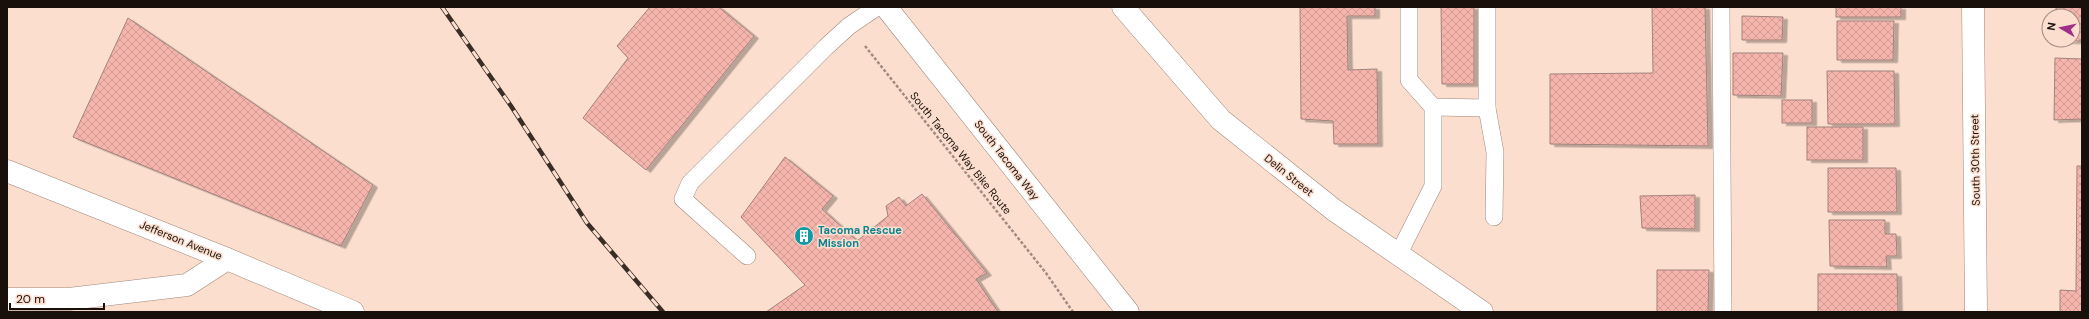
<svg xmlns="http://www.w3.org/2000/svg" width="2089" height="319" viewBox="0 0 2089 319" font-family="'DM Sans',sans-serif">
<defs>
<pattern id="building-cross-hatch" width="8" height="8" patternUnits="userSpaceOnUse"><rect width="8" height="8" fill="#f6b5ac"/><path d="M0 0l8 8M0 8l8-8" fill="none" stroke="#d29b93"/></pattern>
<filter id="shadow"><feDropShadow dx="4.5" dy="2.5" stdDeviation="0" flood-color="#0004"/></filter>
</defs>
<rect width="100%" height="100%" fill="#fbdece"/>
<g fill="url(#building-cross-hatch)" stroke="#a0827d" filter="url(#shadow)">
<path d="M 650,7 L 719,7 L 754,36 L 646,170 L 583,118 L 628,58 L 617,46 Z"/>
<path d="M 1300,7 L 1375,7 L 1375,16 L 1347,16 L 1348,70 L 1377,69 L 1378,144 L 1334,144 L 1333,121 L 1301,119 Z"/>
<path d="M 1441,7 L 1474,7 L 1474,84 L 1442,84 Z"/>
<path d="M 1652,7 L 1705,7 L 1708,146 L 1550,144 L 1550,74 L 1653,73 Z"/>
<rect x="1836" y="7" width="65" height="10"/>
<path d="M 2056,7 L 2082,7 L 2082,41 L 2055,41 L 2073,40 L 2073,16 L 2056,16 Z"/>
<path d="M 1742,16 L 1783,17 L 1782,40 L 1742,40 Z"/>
<path d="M 128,18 L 373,185 L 341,246 L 73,137 Z"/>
<path d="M 1837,21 L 1894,21 L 1893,60 L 1837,60 Z"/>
<path d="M 1733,53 L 1783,53 L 1781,96 L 1733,95 Z"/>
<path d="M 2055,58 L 2082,59 L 2082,119 L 2054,120 Z"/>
<path d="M 1827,71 L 1894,71 L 1895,124 L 1828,124 Z"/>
<rect x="1782" y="100" width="30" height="23"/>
<rect x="1807" y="127" width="56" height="33"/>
<path d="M 785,157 L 833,196 L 822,209 L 857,241 L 888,216 L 886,206 L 899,197 L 906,206 L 922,194 L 987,273 L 976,279 L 998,312 L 766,312 L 805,285 L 741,217 Z"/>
<path d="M 2077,166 L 2082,166 L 2082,312 L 2060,312 L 2060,290 L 2076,291 Z"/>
<path d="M 1828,168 L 1896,168 L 1897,212 L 1828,212 Z"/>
<path d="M 1695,195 L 1695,229 L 1642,228 L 1640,196 Z"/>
<path d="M 1829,220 L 1885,220 L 1885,234 L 1896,234 L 1897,256 L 1886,256 L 1887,267 L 1830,266 Z"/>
<path d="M 1657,270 L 1709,270 L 1708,312 L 1657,312 Z"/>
<path d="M 1818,274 L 1897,274 L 1898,312 L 1818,312 Z"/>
</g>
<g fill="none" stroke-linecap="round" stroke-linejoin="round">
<g stroke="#a18678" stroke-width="18">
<g id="lane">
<path d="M 1487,7 L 1487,108 L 1495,152 L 1494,217"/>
<path d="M 1721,7 L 1723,312"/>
<path d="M 1433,107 L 1487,108"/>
<path d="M 1398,255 L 1433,186 L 1433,107 L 1409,80 L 1409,7"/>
<path d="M 747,256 L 683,199 L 690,183 L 826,47 L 849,26 L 877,7"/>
</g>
</g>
<g stroke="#a18678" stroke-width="23">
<g id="street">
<path d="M 1973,7 L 1976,312"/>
<path d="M 7,299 L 69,299 L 187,285 L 227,259"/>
</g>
</g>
<g stroke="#a18678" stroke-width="23">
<g id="secondary">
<path d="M 886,7 L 1128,312"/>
<path d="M 1123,7 L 1221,120 L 1334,210 L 1482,312"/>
<path d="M 7,171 L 227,259 L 353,312"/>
</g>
</g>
<path stroke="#a18b80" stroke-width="2.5" stroke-dasharray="3 2" stroke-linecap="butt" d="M 865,46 L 1046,273 L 1073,312"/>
<use href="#lane" stroke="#fff" stroke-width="17"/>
<use href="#street" stroke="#fff" stroke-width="22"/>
<use href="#secondary" stroke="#fff" stroke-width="22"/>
<g stroke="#3a2d26" stroke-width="4.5">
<path id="rail" d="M 442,7 L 511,106 L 587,223 L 663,312"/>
</g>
<use href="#rail" stroke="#fbdece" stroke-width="3" stroke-dasharray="9" stroke-linecap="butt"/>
</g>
<defs>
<g id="building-disc" transform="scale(1)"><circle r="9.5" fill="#0f9aa8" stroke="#fbdece"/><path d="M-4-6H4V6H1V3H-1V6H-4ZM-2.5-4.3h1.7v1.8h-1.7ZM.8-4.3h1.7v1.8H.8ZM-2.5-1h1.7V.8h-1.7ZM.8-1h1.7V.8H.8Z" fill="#fff"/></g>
</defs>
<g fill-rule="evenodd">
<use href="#building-disc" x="804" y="236"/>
</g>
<g text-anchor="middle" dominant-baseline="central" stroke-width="3" stroke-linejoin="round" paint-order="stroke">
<g font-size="11" fill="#1a100b" stroke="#fbdece">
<text transform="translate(961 153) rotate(51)">South Tacoma Way Bike Route</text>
<text transform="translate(1007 160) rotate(52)">South Tacoma Way</text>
<text transform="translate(1975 160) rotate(-91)">South 30th Street</text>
<text transform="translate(1289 175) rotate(39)">Delin Street</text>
<text transform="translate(181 240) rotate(22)">Jefferson Avenue</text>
</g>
<g font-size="11" font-weight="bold" fill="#0d838f" stroke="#fbdece" text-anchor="start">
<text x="818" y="230">Tacoma Rescue<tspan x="818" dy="13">Mission</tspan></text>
</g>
</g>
<rect width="2089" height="319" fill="none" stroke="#1a100b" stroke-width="16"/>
<g transform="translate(2061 28) rotate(279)"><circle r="19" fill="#fbdece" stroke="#a18c80"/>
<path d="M0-3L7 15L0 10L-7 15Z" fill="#a02e8a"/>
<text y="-6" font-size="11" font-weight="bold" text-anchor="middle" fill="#1a100b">N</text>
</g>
<path d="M10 303v6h94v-6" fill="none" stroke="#1a100b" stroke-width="2"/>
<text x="16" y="303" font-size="12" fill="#1a100b" stroke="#fbdece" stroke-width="3" paint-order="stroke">20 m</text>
</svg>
